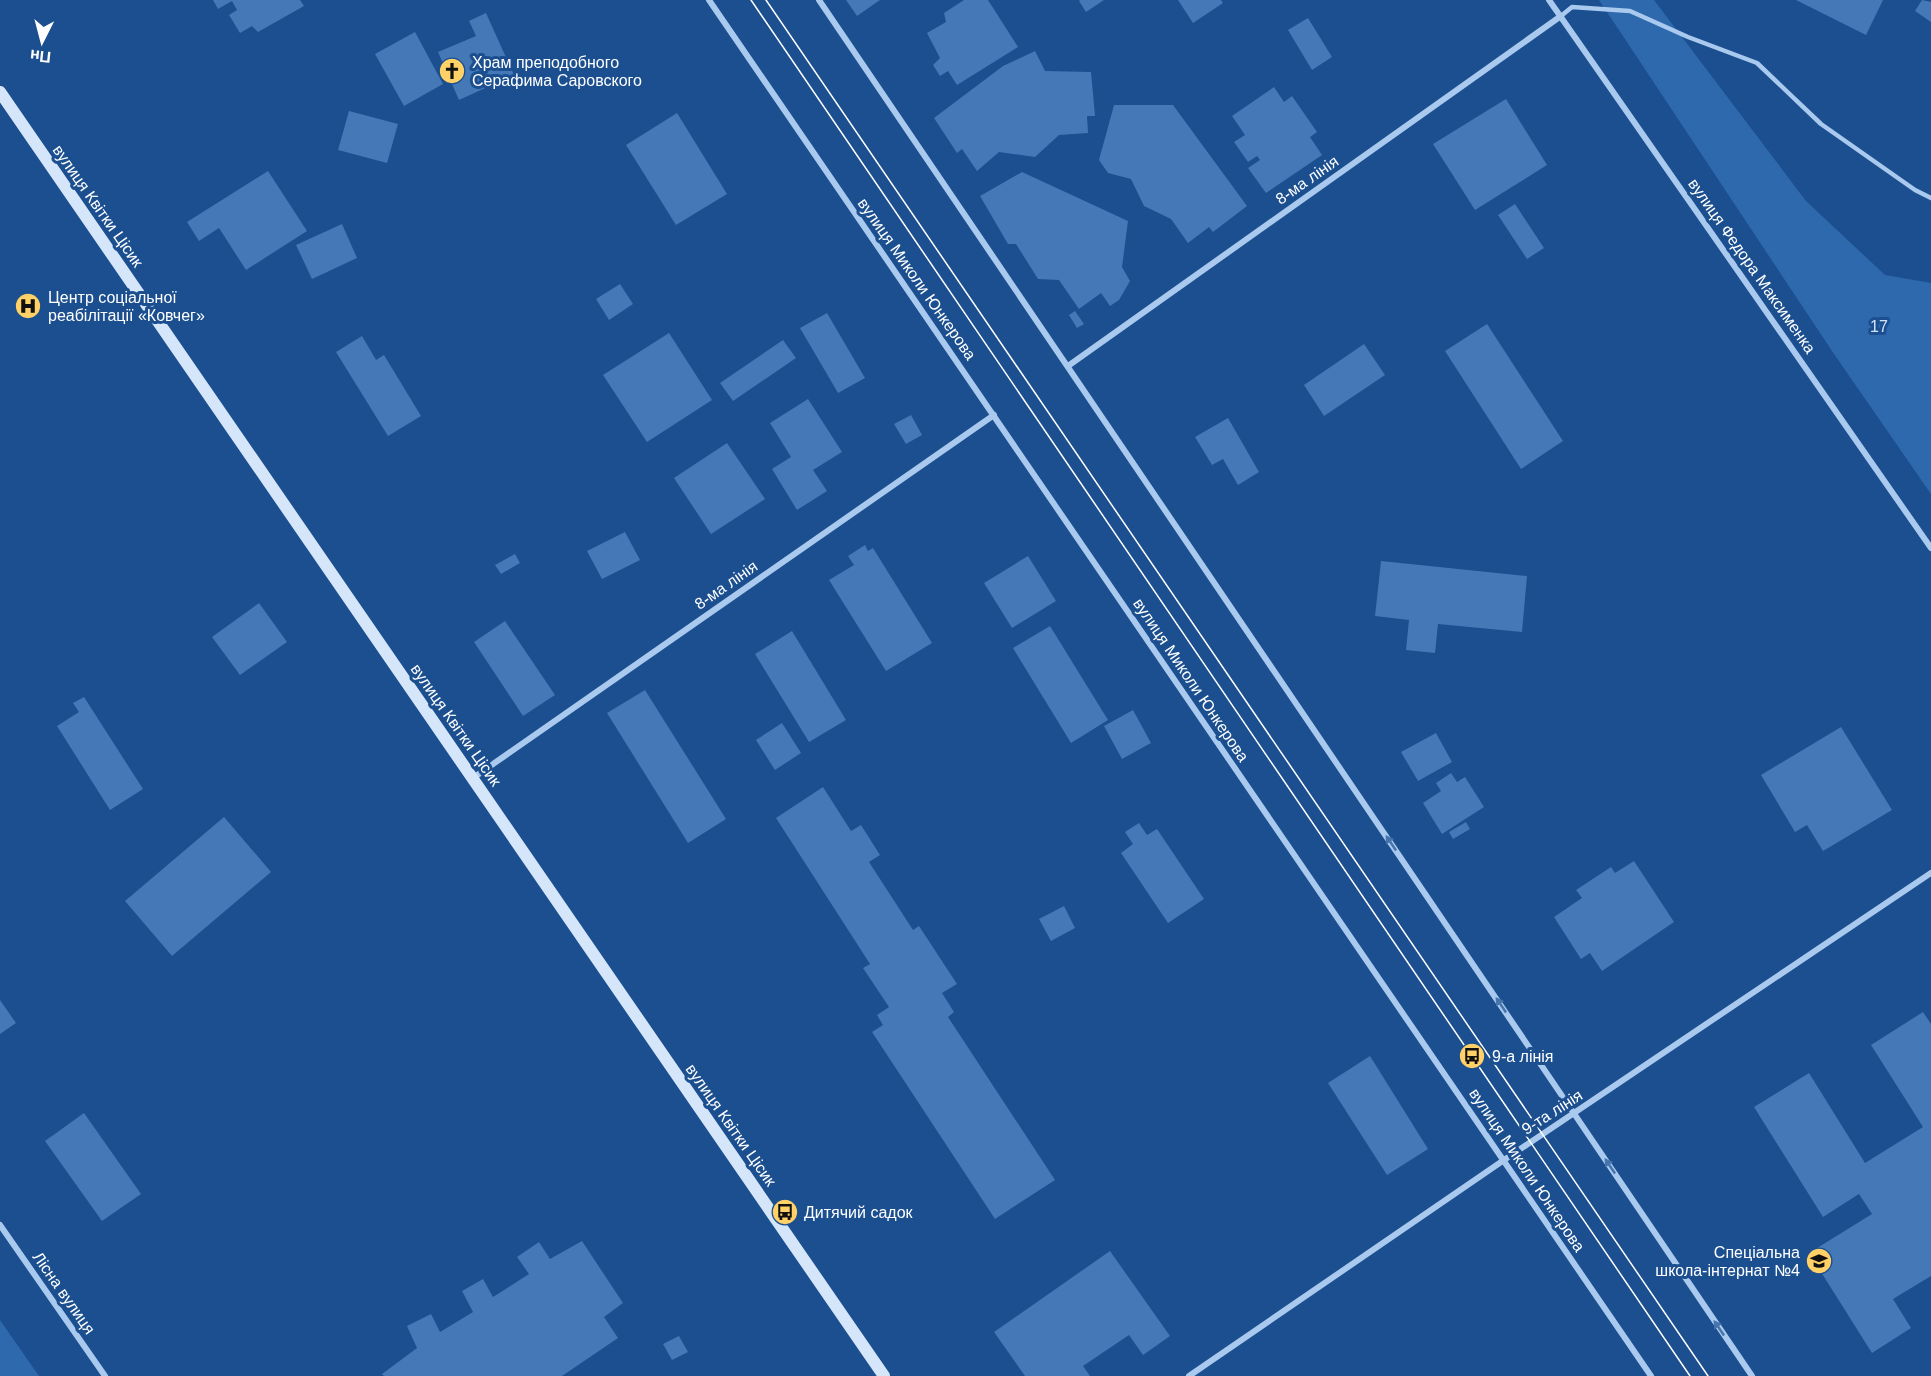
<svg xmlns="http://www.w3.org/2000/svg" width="1931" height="1376" viewBox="0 0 1931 1376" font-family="Arial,sans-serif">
<rect width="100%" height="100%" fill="#1b4f8f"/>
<g fill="#2e69ad">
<path d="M 1599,0 L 1654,0 L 1806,201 L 1885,275 L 1931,283 L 1931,494 L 1834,354 Z"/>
<path d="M 0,1320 L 39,1376 L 0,1376 Z"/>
</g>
<g fill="#4478b7">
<path d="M 213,0 L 300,0 L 304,6 L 258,32 L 252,26 L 240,33 L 229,15 L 237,10 L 232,1 L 218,9 Z"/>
<path d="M 846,0 L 880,0 L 857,16 Z"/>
<path d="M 964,0 L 988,0 L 1018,47 L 957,85 L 948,71 L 940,76 L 933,65 L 940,58 L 927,33 L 946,22 L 944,13 Z"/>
<path d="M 1080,0 L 1104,0 L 1086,12 L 1079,1 Z"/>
<path d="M 1178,0 L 1221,0 L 1223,3 L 1193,23 Z"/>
<path d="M 1796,0 L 1883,0 L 1866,35 Z"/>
<path d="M 1922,0 L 1931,2 L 1931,22 L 1915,11 Z"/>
<path d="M 486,13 L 514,75 L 459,100 L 438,52 L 476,36 L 469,21 Z"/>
<path d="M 1308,18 L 1332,57 L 1312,70 L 1288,30 Z"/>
<path d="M 415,32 L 443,84 L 404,106 L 375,54 Z"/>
<path d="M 1035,51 L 1045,71 L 1091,72 L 1095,116 L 1087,116 L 1088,133 L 1059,135 L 1035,157 L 999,152 L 977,171 L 962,149 L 957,153 L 934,118 L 1003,66 Z"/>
<path d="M 1274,87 L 1284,102 L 1292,96 L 1317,132 L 1310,137 L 1322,155 L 1266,193 L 1248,168 L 1260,160 L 1257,156 L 1248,162 L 1234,142 L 1245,135 L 1232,116 Z"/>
<path d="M 1506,99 L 1547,165 L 1475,210 L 1433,144 Z"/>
<path d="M 1114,105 L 1173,105 L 1247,206 L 1213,232 L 1209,227 L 1188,243 L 1171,219 L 1144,206 L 1131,179 L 1108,173 L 1099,160 Z"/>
<path d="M 349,111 L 398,124 L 387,163 L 338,150 Z"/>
<path d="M 677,113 L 727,194 L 676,225 L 626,145 Z"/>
<path d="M 268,171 L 307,231 L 246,270 L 219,228 L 199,241 L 187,222 Z"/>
<path d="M 1022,172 L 1128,221 L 1122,267 L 1130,281 L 1119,300 L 1110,306 L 1101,293 L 1079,309 L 1059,280 L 1038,279 L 1016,244 L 1008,244 L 980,196 Z"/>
<path d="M 1515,204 L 1544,248 L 1527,259 L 1498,215 Z"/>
<path d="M 342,224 L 357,258 L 312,279 L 296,245 Z"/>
<path d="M 620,284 L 633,304 L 609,320 L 596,299 Z"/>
<path d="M 1075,311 L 1084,324 L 1077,328 L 1069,315 Z"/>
<path d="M 827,313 L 865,378 L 838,393 L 800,328 Z"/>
<path d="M 1487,324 L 1563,441 L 1521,469 L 1445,351 Z"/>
<path d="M 669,333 L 712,400 L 647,442 L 603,375 Z"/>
<path d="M 362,336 L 376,360 L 384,355 L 421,416 L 388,436 L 336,352 Z"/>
<path d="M 783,340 L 796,358 L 733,401 L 720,383 Z"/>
<path d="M 1364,344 L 1385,375 L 1324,416 L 1304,385 Z"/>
<path d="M 808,399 L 842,452 L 813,470 L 827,491 L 797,510 L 772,469 L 791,457 L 770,423 Z"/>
<path d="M 911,415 L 922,435 L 906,444 L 894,424 Z"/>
<path d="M 1228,418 L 1259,472 L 1238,485 L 1223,459 L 1212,465 L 1195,437 Z"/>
<path d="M 727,443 L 765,499 L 711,534 L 674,478 Z"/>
<path d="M 625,532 L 640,560 L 602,579 L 587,551 Z"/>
<path d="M 865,545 L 868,551 L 873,548 L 932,643 L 886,671 L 829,580 L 854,565 L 848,556 Z"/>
<path d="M 515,554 L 520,563 L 501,574 L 495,565 Z"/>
<path d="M 1028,556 L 1056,601 L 1012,628 L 984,583 Z"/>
<path d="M 1381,561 L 1527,576 L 1522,632 L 1438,624 L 1435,653 L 1406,650 L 1409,620 L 1375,616 Z"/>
<path d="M 259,603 L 287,642 L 240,675 L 212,637 Z"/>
<path d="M 505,621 L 555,695 L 523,716 L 474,642 Z"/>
<path d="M 1050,626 L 1108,720 L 1071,743 L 1013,648 Z"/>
<path d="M 792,631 L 846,720 L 809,742 L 755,654 Z"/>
<path d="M 645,690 L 726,819 L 688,843 L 607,713 Z"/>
<path d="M 84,697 L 143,789 L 110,810 L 57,726 L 79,712 L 73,703 Z"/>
<path d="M 1133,710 L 1151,743 L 1122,759 L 1104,726 Z"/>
<path d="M 782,723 L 801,753 L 775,770 L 756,740 Z"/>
<path d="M 1841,727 L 1892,810 L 1823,851 L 1807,825 L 1795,832 L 1761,775 Z"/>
<path d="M 1436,733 L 1452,762 L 1418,781 L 1401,752 Z"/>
<path d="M 1451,773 L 1457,782 L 1465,777 L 1484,807 L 1442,834 L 1423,803 L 1441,791 L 1436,783 Z"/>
<path d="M 823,787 L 851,831 L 861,825 L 880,855 L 869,862 L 913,930 L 919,926 L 957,984 L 942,993 L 954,1012 L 948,1017 L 1055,1180 L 995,1219 L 872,1032 L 883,1025 L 877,1015 L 889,1007 L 863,968 L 870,964 L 776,818 Z"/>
<path d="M 224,817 L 271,872 L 172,956 L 125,901 Z"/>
<path d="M 1466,822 L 1470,829 L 1453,839 L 1449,832 Z"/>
<path d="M 1139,823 L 1147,835 L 1157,829 L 1204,899 L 1168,923 L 1121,853 L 1133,844 L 1125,832 Z"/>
<path d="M 1634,861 L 1674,922 L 1602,971 L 1590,953 L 1581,959 L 1554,917 L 1582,898 L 1576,890 L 1611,867 L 1615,873 Z"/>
<path d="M 1064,906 L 1075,928 L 1051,941 L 1039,919 Z"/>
<path d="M 0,1000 L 16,1023 L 0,1034 Z"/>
<path d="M 1923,1012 L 1931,1024 L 1931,1276 L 1893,1299 L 1911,1328 L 1872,1353 L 1809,1253 L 1872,1214 L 1859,1194 L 1823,1217 L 1754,1107 L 1809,1073 L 1865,1163 L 1923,1127 L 1871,1045 Z"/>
<path d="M 1370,1056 L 1428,1149 L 1387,1175 L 1328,1083 Z"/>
<path d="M 84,1113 L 141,1194 L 102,1221 L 45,1141 Z"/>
<path d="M 582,1241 L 623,1303 L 604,1317 L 618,1338 L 562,1376 L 384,1376 L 382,1374 L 417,1348 L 407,1326 L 431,1314 L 440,1332 L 473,1312 L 462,1291 L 483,1279 L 493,1297 L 529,1274 L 517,1257 L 539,1242 L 550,1259 Z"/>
<path d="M 1110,1251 L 1170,1336 L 1143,1355 L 1129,1335 L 1083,1366 L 1090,1376 L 1025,1376 L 994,1332 Z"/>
<path d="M 679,1336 L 688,1352 L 672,1360 L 663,1344 Z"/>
</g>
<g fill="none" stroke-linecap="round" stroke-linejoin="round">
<path stroke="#a9c9ee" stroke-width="4.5" d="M 1561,16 L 1572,7 L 1630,11 L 1688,37 L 1757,63 L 1821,124 L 1915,190 L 1931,198"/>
<g stroke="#a9c9ee" stroke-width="6">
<path d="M 709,0 L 1651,1376"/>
<path d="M 819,0 L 1752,1376"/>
<path d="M 1549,0 L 1931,548"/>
<path d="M 1068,366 L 1561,16"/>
<path d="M 473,778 L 994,415"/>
<path d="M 0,1225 L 105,1376"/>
<path d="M 1189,1376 L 1504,1160 L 1931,873"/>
</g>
<path stroke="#d6e6fa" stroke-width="12" d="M 0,92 L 884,1376"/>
<g stroke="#fff" stroke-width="1.5">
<path d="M 751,0 L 1690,1376"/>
<path d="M 766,0 L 1708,1376"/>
</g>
</g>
<defs><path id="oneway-solid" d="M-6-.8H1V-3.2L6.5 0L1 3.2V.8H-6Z" transform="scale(1.5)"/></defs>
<g fill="#4674ac">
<use href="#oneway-solid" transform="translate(1391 843) rotate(-124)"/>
<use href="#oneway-solid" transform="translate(1501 1005) rotate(-124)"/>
<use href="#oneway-solid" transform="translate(1610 1166) rotate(-124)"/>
<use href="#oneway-solid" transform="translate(1719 1328) rotate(-124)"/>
</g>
<defs>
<g id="church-disc" transform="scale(1.35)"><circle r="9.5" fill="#ffd166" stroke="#1b4f8f"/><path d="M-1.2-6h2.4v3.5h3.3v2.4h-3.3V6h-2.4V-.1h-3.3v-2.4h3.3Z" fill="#111"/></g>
<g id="hospital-disc" transform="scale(1.35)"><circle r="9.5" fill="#ffd166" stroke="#1b4f8f"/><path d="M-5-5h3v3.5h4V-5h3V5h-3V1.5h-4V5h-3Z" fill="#111"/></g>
<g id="bus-disc" transform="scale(1.35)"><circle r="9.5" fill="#ffd166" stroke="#1b4f8f"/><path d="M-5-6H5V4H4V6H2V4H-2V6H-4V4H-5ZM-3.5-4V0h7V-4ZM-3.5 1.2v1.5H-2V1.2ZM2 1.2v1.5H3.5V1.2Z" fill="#111"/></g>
<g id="school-disc" transform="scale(1.35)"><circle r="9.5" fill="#ffd166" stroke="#1b4f8f"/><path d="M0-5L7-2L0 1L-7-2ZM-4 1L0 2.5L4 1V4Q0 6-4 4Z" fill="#111"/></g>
</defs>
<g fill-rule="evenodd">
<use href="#church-disc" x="452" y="71"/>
<use href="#hospital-disc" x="28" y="306"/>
<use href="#bus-disc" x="1472" y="1056"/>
<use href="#bus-disc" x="785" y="1212"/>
<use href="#school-disc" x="1819" y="1261"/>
</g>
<g text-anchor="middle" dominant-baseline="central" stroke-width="6" stroke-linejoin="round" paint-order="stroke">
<g font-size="16" fill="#fff" stroke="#1b4f8f" text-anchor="start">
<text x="472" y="62">Храм преподобного<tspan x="472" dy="18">Серафима Саровского</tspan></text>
<text x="48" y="297">Центр соціальної<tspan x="48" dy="18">реабілітації «Ковчег»</tspan></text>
<text x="1492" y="1056">9-а лінія</text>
<text x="804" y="1212">Дитячий садок</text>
<text x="1800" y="1252" text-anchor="end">Спеціальна<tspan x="1800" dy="18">школа-інтернат №4</tspan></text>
</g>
<g font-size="16" fill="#fff" stroke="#1b4f8f">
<text transform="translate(1307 180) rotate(-35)">8-ма лінія</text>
<text transform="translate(98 206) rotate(55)">вулиця Квітки Цісик</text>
<text transform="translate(1752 266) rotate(55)">вулиця Федора Максименка</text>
<text transform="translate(917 279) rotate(55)">вулиця Миколи Юнкерова</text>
<text transform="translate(726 585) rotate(-35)">8-ма лінія</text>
<text transform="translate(1191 680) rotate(56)">вулиця Миколи Юнкерова</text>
<text transform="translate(456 725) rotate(55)">вулиця Квітки Цісик</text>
<text transform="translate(1552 1112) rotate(-33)">9-та лінія</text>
<text transform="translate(731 1125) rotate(55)">вулиця Квітки Цісик</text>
<text transform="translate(1527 1170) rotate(56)">вулиця Миколи Юнкерова</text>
<text transform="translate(64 1293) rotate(55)">Лісна вулиця</text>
</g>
<g font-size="16" fill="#cfe3fa" stroke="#1b4f8f">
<text x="1879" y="326">17</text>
</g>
</g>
<g transform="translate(42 42) rotate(186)" stroke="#1b4f8f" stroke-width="4.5" paint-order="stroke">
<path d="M0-4.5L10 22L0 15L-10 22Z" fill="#ffffff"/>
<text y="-9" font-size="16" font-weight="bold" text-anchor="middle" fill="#ffffff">Пн</text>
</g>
</svg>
